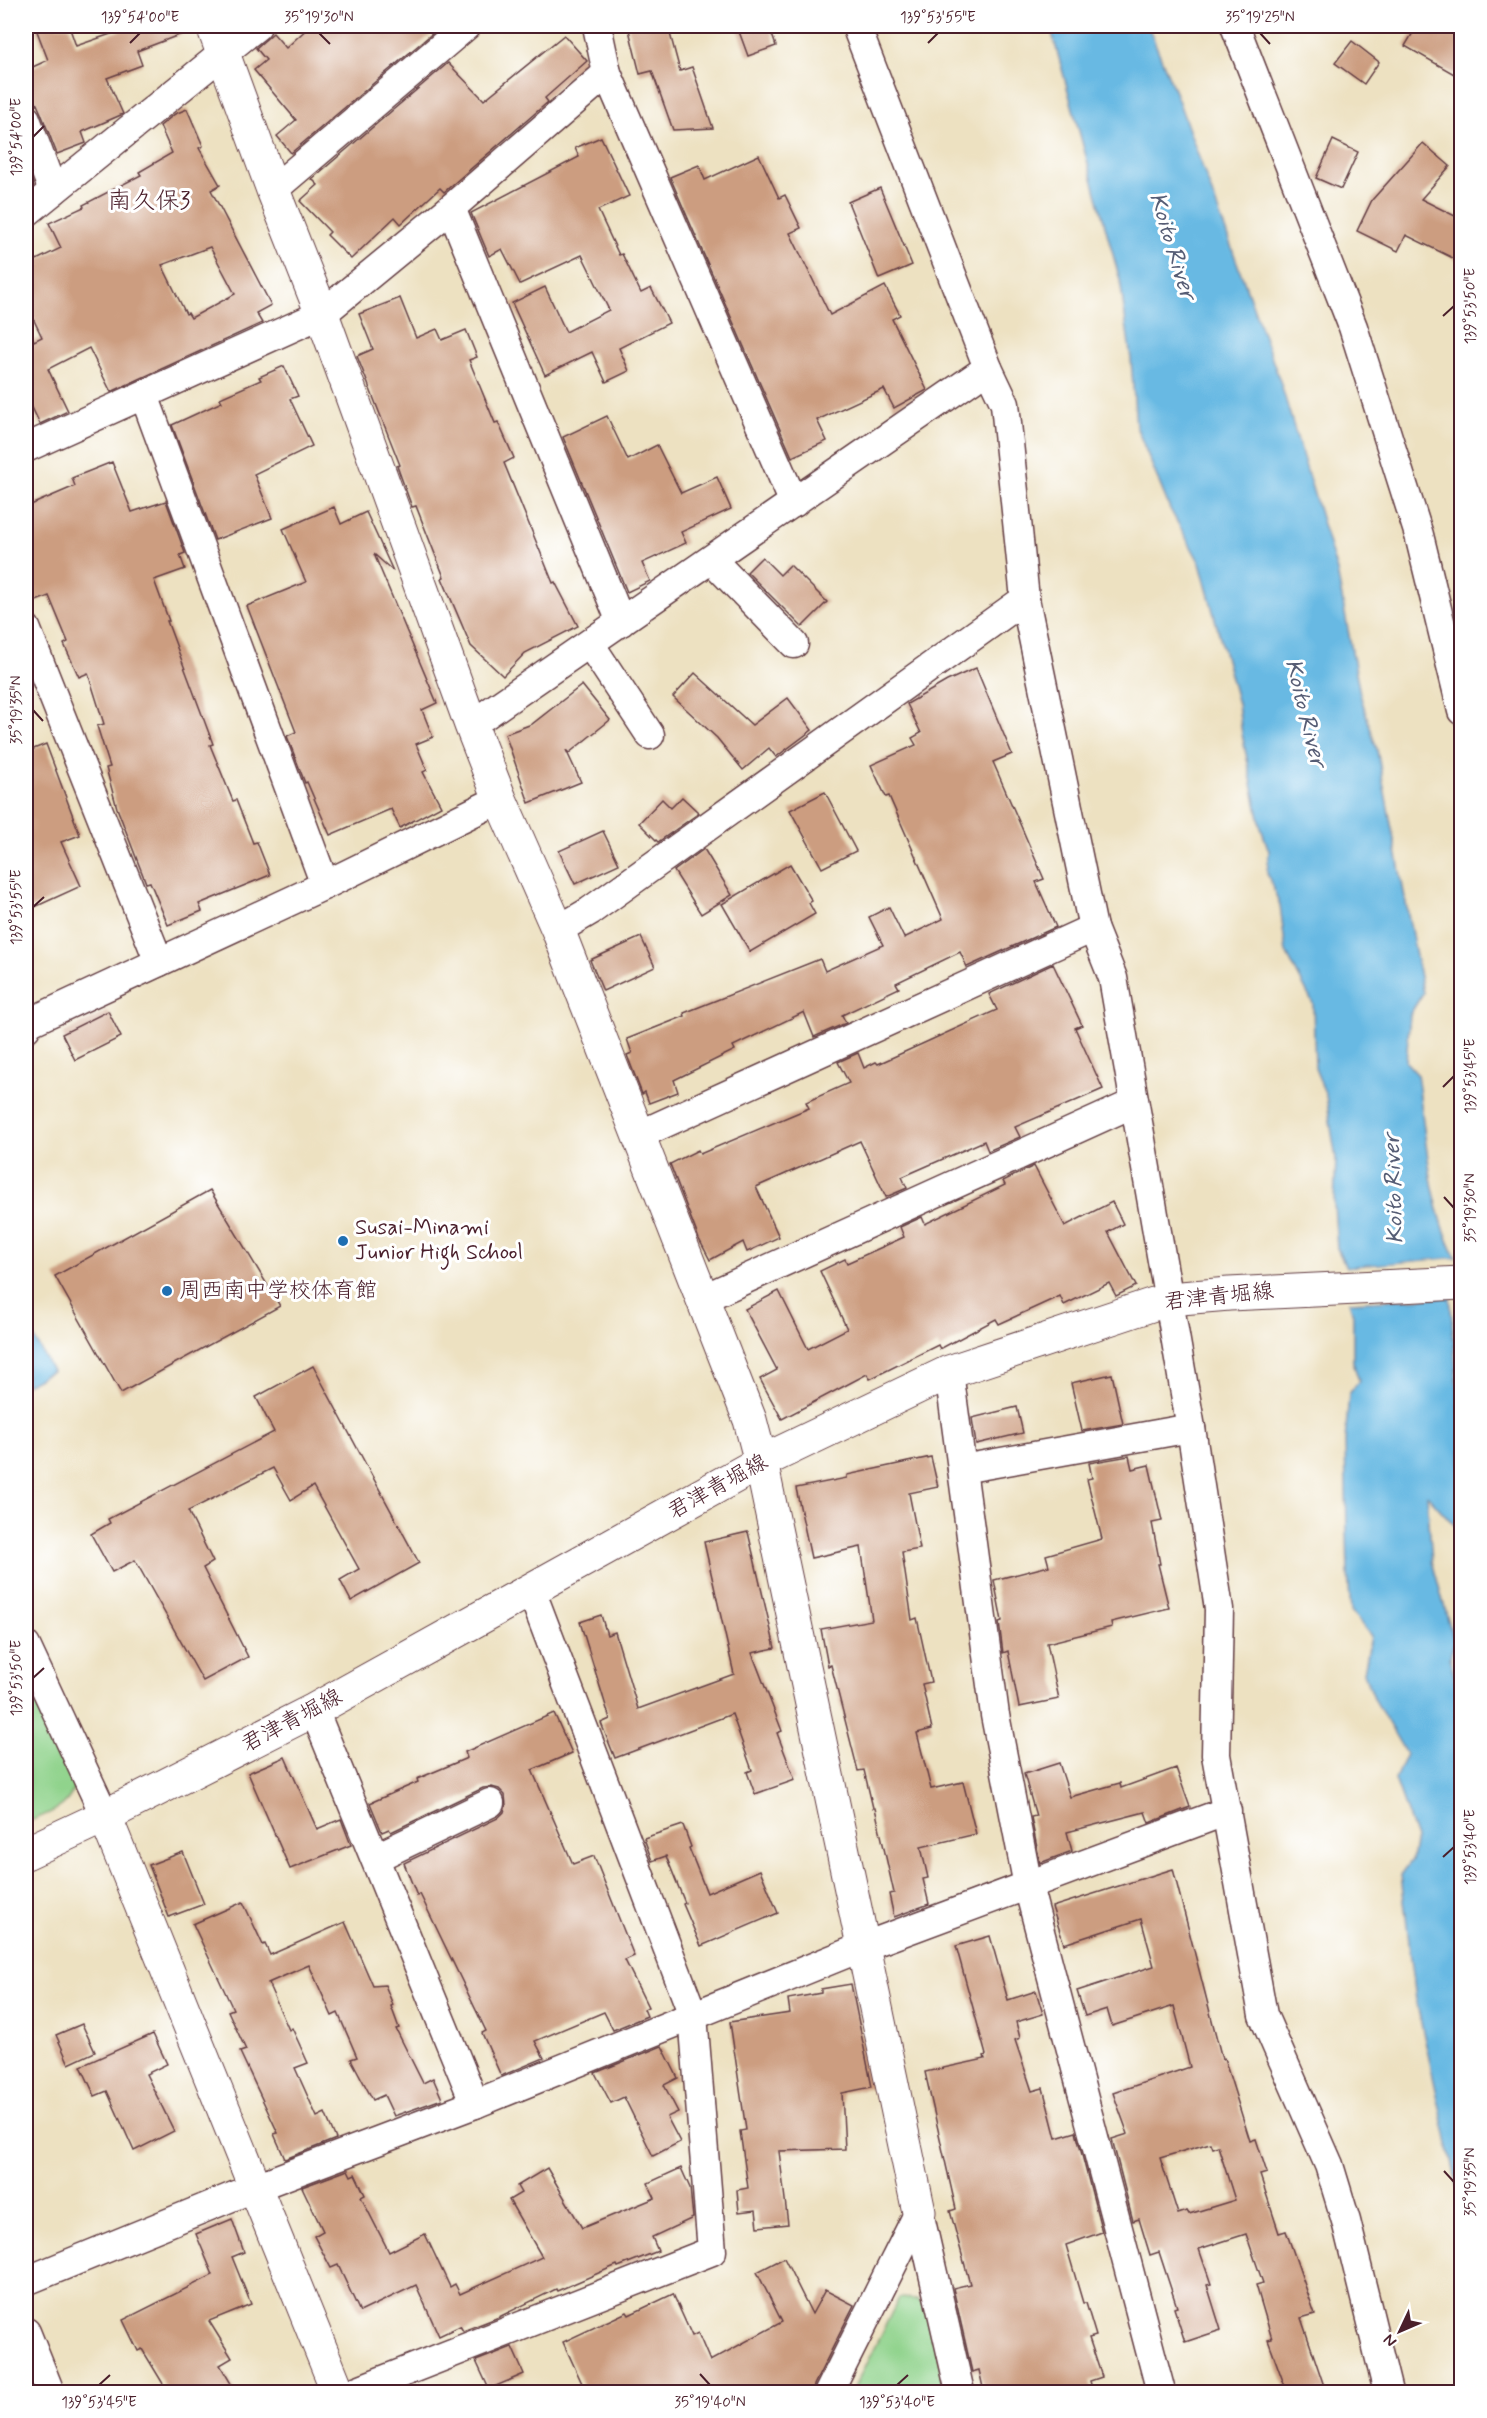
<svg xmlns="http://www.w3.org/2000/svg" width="1487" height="2418" viewBox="0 0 1487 2418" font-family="Mynerve,'Klee One',sans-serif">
<rect width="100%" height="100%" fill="#fff"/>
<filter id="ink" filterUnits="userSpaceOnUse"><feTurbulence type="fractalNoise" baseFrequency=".0167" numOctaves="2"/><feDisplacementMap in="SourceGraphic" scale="12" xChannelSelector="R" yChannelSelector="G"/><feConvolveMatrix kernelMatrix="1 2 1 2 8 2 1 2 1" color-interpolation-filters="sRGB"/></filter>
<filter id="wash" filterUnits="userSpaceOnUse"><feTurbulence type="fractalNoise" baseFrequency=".008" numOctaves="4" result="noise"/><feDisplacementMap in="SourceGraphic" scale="24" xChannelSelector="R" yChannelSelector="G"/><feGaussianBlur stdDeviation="1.35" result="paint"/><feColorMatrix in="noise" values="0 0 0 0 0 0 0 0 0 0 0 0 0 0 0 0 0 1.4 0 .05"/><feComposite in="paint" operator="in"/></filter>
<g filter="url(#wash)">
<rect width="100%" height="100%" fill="#ede1c1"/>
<g fill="#90d38c" stroke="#6d795c" stroke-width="1.5">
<path d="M 26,1664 L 76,1782 C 68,1811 51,1811 26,1823 Z"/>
<path d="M 899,2298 L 916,2299 L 928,2306 L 947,2392 L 852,2392 Z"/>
</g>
<g fill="#68b9e3" stroke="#596c87" stroke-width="1.5">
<path d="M 1052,26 L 1148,26 L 1177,97 L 1280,381 L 1337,571 L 1360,694 L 1377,750 L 1423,993 L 1410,1014 L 1406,1062 L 1417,1074 C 1426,1135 1428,1202 1456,1258 L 1346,1267 L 1337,1248 L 1334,1204 L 1336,1159 L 1326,1096 L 1315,1068 L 1313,1004 L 1286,952 L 1280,905 L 1267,873 L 1269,851 L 1261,828 L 1242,734 L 1238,704 L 1200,563 L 1170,509 L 1136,426 L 1131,359 L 1120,280 L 1051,29 Z"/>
<path d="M 1450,1297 L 1461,1431 L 1461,1538 L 1458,1529 L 1427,1495 L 1432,1561 L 1454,1642 L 1450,1657 L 1461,1708 L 1461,2202 L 1416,2000 L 1401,1875 L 1412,1860 L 1416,1838 L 1395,1779 L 1406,1754 L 1375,1700 L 1364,1673 L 1371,1636 L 1351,1611 L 1348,1574 L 1345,1441 L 1349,1394 L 1359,1381 L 1353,1362 L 1353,1315 L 1349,1302 Z"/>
<path d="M 26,1323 L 52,1371 L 26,1385 Z"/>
</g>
<path fill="#ede1c1" d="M 1456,1258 L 1459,1258 L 1457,1261 L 1346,1270 L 1343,1268 Z"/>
<g id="blocks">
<g fill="#cc9d80" fill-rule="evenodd">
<path d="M 35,26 L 69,26 L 76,46 L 134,26 L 195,26 L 195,29 L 137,51 L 142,65 L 107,78 L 123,114 L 82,132 L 86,143 L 57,154 L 41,113 L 26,80 L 26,70 L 48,60 Z"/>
<path d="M 310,26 L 441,26 L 291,153 L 277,136 L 296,120 L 254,70 L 266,60 L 256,48 L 273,33 L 286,48 Z"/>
<path d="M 628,26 L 668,26 L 680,71 L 692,67 L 713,128 L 673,130 L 652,71 L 640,74 Z"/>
<path d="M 737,26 L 769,26 L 776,46 L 748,56 Z"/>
<path d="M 1417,26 L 1450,26 L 1461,32 L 1461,78 L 1405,46 Z"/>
<path d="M 564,35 L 587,61 L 545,98 L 548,102 L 444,192 L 440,188 L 401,224 L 395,217 L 351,259 L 327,235 L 330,232 L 300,201 L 318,185 L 312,179 L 448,63 L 484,100 Z"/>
<path d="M 1352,41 L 1379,62 L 1364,84 L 1335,63 Z"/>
<path d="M 187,109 L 203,146 L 199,148 L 220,185 L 211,190 L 271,305 L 256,313 L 262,323 L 111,392 L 89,348 L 48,369 L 68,411 L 40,424 L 26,395 L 26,324 L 34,341 L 42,337 L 26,304 L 26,265 L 61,248 L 49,223 L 84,207 L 83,205 L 141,175 L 139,172 L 172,153 L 160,126 L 175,114 ZM 210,247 L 235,294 L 191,318 L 188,313 L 186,314 L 162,265 Z"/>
<path d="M 601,137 L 629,196 L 598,210 L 619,255 L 622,254 L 641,293 L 651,288 L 669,323 L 619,348 L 629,371 L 606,382 L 592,352 L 545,375 L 512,303 L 545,287 L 566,332 L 609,310 L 582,255 L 520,284 L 502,249 L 489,256 L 471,213 L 579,157 L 575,148 Z"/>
<path d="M 1333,140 L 1358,152 L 1341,189 L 1316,178 Z"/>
<path d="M 1423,143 L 1450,166 L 1421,199 L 1461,219 L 1461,262 L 1406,235 L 1398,251 L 1357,231 L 1372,200 Z"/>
<path d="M 759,155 L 779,198 L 785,195 L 801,228 L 790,233 L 830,315 L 885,286 L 900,315 L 892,319 L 927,390 L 894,408 L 884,389 L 817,420 L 827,441 L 792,457 L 670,177 L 699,165 L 705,180 Z"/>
<path d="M 880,188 L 912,265 L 879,279 L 848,202 Z"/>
<path d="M 400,298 L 416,338 L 437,329 L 442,340 L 466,330 L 477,357 L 469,360 L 495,423 L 498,422 L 514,458 L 504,463 L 553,583 L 555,582 L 578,626 L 525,653 L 503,676 L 471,646 L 442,578 L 444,577 L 416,506 L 412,507 L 397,466 L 400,465 L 357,356 L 373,349 L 359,314 Z"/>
<path d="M 284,366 L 298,396 L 290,399 L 312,446 L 254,474 L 272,518 L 215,540 L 172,425 L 222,402 L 220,398 L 261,380 L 259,377 Z"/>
<path d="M 607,416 L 628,460 L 657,445 L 681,493 L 717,477 L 731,509 L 681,532 L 686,543 L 642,563 L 650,581 L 627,592 L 563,437 Z"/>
<path d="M 112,462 L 132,512 L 166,501 L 185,553 L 180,555 L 185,569 L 154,580 L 169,621 L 167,621 L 213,744 L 210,745 L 233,801 L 236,800 L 253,843 L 257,842 L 270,875 L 199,904 L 202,911 L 168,925 L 150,882 L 146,883 L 117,808 L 106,768 L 110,767 L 97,726 L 104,724 L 88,673 L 79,677 L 64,644 L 68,642 L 49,596 L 26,605 L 26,507 L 75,486 L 72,478 Z"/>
<path d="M 334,507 L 341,524 L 366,512 L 393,571 L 374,554 L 437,703 L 422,710 L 433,737 L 416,744 L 427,770 L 423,772 L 441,806 L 400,828 L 391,809 L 330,835 L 307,782 L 305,783 L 287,736 L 296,732 L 247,606 L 306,582 L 283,529 Z"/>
<path d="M 762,557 L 780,575 L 790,565 L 827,602 L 802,627 L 747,572 Z"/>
<path d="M 976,668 L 1012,754 L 993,762 L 1044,879 L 1036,882 L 1056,927 L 967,967 L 960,952 L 896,983 L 899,988 L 842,1015 L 846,1023 L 814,1037 L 804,1012 L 733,1046 L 735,1050 L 674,1080 L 678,1092 L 649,1103 L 645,1092 L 642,1094 L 627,1055 L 632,1053 L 627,1039 L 685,1016 L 684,1013 L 820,959 L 825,971 L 883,945 L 869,917 L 889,907 L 904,938 L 943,919 L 889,796 L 886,797 L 871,765 L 916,745 L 912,738 L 921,733 L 907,704 L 947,681 Z"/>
<path d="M 695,673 L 752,725 L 788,698 L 812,730 L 776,757 L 769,748 L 743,770 L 717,738 L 673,697 Z"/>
<path d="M 582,685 L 610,720 L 569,753 L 566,750 L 581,782 L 529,803 L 505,734 L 532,724 Z"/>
<path d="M 46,744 L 80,835 L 61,842 L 81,886 L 26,911 L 26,752 Z"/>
<path d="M 825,792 L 856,851 L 822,868 L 790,810 Z"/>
<path d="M 682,797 L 699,813 L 658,842 L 639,823 L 662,799 L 671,808 Z"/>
<path d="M 603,831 L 619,864 L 575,884 L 559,851 Z"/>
<path d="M 704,849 L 732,895 L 701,914 L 674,871 Z"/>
<path d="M 790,864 L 812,901 L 809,903 L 815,914 L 750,952 L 722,904 Z"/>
<path d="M 641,937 L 655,967 L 603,991 L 590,960 Z"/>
<path d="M 1053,964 L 1082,1025 L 1075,1028 L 1103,1089 L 1015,1127 L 1020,1137 L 988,1151 L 984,1141 L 902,1177 L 907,1188 L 886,1197 L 860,1141 L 756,1187 L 779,1237 L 747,1252 L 743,1242 L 710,1260 L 699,1239 L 670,1164 L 698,1150 L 700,1154 L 809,1108 L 806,1102 L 849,1083 L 838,1062 L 858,1053 L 864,1068 L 876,1062 L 878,1064 L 997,1010 L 989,994 Z"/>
<path d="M 108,1011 L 121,1037 L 75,1060 L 62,1034 Z"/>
<path d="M 1034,1166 L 1065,1226 L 1112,1202 L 1123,1224 L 1108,1232 L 1136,1286 L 1116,1296 L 1109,1283 L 1064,1305 L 1060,1296 L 999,1324 L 996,1319 L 940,1349 L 938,1345 L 870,1379 L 867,1374 L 782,1419 L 760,1379 L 777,1370 L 745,1309 L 779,1291 L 808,1349 L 847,1329 L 820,1271 L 845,1259 L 847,1263 L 904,1237 L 900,1227 L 922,1217 L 925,1224 L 1005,1185 L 1003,1181 Z"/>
<path d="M 210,1190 L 280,1306 L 121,1393 L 55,1276 Z"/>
<path d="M 313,1366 L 419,1563 L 351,1601 L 340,1580 L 359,1569 L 313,1486 L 291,1500 L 273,1468 L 188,1511 L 213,1562 L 203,1568 L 248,1657 L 203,1681 L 135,1560 L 112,1572 L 91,1534 L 110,1523 L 108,1519 L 274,1432 L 256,1397 Z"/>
<path d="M 1112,1374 L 1123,1424 L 1082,1431 L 1071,1383 Z"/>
<path d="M 1017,1407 L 1023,1433 L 976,1444 L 972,1418 Z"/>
<path d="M 1129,1456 L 1132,1469 L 1149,1465 L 1162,1521 L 1152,1523 L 1160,1564 L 1158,1564 L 1169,1608 L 1111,1622 L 1112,1627 L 1047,1643 L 1059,1699 L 1019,1707 L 1008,1651 L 1003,1653 L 999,1622 L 1002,1621 L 994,1580 L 1049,1566 L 1046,1555 L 1102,1539 L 1087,1479 L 1092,1478 L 1089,1463 Z"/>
<path d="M 931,1457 L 938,1487 L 909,1493 L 920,1549 L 902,1552 L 912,1620 L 917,1618 L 931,1682 L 922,1684 L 932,1729 L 917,1733 L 931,1789 L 963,1782 L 976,1834 L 921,1847 L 928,1878 L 923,1879 L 929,1904 L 894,1917 L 889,1894 L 894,1893 L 875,1808 L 873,1808 L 864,1770 L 858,1771 L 831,1665 L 828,1666 L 821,1629 L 872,1620 L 861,1547 L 811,1558 L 796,1488 L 847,1478 L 847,1475 Z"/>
<path d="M 748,1532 L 775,1648 L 752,1653 L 782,1731 L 777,1733 L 795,1780 L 755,1794 L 747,1772 L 752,1770 L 732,1714 L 615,1758 L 601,1723 L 610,1719 L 580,1622 L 601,1615 L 607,1635 L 615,1632 L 638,1709 L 734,1674 L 704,1542 Z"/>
<path d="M 554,1713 L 572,1753 L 532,1770 L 573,1864 L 594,1856 L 634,1956 L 625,1960 L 648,2007 L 644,2009 L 647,2016 L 613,2030 L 604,2012 L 535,2041 L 544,2058 L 501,2076 L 482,2033 L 486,2031 L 420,1894 L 417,1896 L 404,1863 L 498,1818 L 504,1812 L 506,1805 L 505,1795 L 499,1789 L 492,1787 L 483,1788 L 391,1832 L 389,1829 L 382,1832 L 370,1803 L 418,1782 L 417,1779 L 467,1758 L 465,1752 Z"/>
<path d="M 285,1757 L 317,1829 L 341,1819 L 351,1845 L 290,1869 L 248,1773 Z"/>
<path d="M 1059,1763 L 1070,1797 L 1120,1783 L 1121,1788 L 1176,1768 L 1190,1807 L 1149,1823 L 1145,1812 L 1067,1832 L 1072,1851 L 1040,1863 L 1031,1817 L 1036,1816 L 1024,1774 Z"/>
<path d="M 683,1825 L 691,1847 L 689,1848 L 707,1893 L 760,1870 L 778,1913 L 701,1946 L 683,1904 L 685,1903 L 666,1856 L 652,1861 L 644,1838 Z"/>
<path d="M 183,1852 L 204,1904 L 169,1917 L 149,1865 Z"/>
<path d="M 1173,1869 L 1222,2059 L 1224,2058 L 1250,2141 L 1256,2139 L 1267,2173 L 1260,2175 L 1279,2233 L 1286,2231 L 1315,2314 L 1301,2318 L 1326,2392 L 1287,2392 L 1268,2340 L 1272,2339 L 1256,2285 L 1263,2283 L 1246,2234 L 1199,2249 L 1211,2284 L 1207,2285 L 1221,2330 L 1185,2342 L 1174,2308 L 1177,2307 L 1159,2252 L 1150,2255 L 1139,2219 L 1133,2221 L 1112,2139 L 1128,2134 L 1113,2093 L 1190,2067 L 1174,2006 L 1112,2026 L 1107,2009 L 1085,2016 L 1077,1991 L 1154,1966 L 1141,1919 L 1064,1944 L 1052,1907 ZM 1210,2143 L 1212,2148 L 1218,2146 L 1235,2200 L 1189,2214 L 1187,2211 L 1178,2214 L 1160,2158 Z"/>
<path d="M 243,1902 L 263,1945 L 265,1944 L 270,1955 L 345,1922 L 373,1986 L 385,1985 L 393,2005 L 391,2006 L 399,2028 L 396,2029 L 423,2083 L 433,2078 L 442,2099 L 394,2116 L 384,2095 L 373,2100 L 351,2059 L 357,2057 L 338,2013 L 332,2016 L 309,1965 L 268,1983 L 289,2030 L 292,2028 L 308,2063 L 295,2068 L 317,2117 L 325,2113 L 336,2139 L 285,2159 L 274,2134 L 278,2133 L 240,2052 L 246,2050 L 228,2011 L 233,2009 L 193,1924 Z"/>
<path d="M 990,1936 L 1008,2000 L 1036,1991 L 1043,2014 L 1016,2022 L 1020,2038 L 1015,2040 L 1032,2091 L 1043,2088 L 1056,2138 L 1076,2132 L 1102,2232 L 1066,2245 L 1083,2303 L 1086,2303 L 1096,2336 L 1089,2338 L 1102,2377 L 1090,2381 L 1093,2392 L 984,2392 L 979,2370 L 972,2372 L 953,2288 L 970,2284 L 950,2211 L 956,2209 L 925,2072 L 985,2059 L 984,2056 L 986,2055 L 956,1946 Z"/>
<path d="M 851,1984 L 872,2087 L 842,2093 L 845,2149 L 779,2151 L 788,2224 L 758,2227 L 756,2210 L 739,2212 L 737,2190 L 748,2188 L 740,2131 L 746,2130 L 730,2022 L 790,2013 L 788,1999 L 821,1993 L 821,1989 Z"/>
<path d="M 82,2024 L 95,2052 L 69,2064 L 56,2035 Z"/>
<path d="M 153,2034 L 167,2064 L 146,2074 L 174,2131 L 134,2151 L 107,2091 L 95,2096 L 81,2066 Z"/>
<path d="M 662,2046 L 678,2078 L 664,2085 L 678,2112 L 667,2117 L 680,2142 L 653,2156 L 624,2097 L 611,2103 L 595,2073 Z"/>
<path d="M 547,2168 L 582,2228 L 655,2198 L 648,2183 L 681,2168 L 690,2188 L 693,2218 L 652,2237 L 658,2251 L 618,2267 L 617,2265 L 557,2291 L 556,2289 L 499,2317 L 463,2331 L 460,2326 L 439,2336 L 416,2285 L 360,2312 L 338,2265 L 331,2268 L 314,2236 L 323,2231 L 302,2187 L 348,2170 L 351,2176 L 355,2174 L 365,2195 L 361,2197 L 389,2252 L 425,2234 L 450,2287 L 455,2284 L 460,2294 L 542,2257 L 509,2200 L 521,2193 L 517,2186 Z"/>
<path d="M 232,2219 L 244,2252 L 232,2257 L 251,2304 L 209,2321 L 232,2358 L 220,2365 L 236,2392 L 168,2392 L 142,2349 L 138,2351 L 123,2320 L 213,2275 L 196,2234 Z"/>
<path d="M 784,2258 L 812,2314 L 825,2290 L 854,2305 L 814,2385 L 813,2392 L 586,2392 L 563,2342 L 627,2312 L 629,2315 L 673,2294 L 692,2336 L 698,2333 L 710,2361 L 782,2322 L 757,2272 Z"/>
<path d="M 512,2347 L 524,2374 L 489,2389 L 476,2361 Z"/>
</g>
</g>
</g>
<g filter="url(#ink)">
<use href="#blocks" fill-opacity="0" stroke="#623c42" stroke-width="1.5"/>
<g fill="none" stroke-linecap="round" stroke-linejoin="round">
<g stroke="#623c42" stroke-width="31">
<g id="street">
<path d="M 597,26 L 607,73 L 794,503"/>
<path d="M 856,26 L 988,368 L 1005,404 L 1025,599 L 1093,928 L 1113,978 L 1191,1428 L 1219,1609 L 1216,1755 L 1263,2015 L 1329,2165 L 1346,2221 L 1388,2392"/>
<path d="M 1235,26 L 1353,327 L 1419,535 L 1462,711"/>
<path d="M 26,119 L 53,191"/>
<path d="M 273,190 L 466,26"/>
<path d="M 451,208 L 621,622"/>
<path d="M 26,213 L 257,26"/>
<path d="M 144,395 L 325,885"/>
<path d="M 26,448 L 322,314 L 451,208 L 607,73"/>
<path d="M 712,560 L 794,644"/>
<path d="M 26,628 L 159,962"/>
<path d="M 590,644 L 650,735"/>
<path d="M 471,725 L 988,368"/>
<path d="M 558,930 L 590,911 L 1025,599"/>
<path d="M 26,1028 L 28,1023 L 325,885 L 500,799"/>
<path d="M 639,1135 L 1093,928"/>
<path d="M 702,1299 L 1134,1103"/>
<path d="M 949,1372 L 995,1715 L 1028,1886 L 1161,2392"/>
<path d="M 962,1469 L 1191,1428"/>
<path d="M 26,1646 L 105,1816"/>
<path d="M 314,1710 L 475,2104"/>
<path d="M 375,1858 L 490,1803"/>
<path d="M 919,2212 L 960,2392"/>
<path d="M 26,2281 L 256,2187 L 475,2104 L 865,1946 L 1227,1811"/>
<path d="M 26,2332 L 50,2392"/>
<path d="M 353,2392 L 712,2251 L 693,2015 L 531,1590"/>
<path d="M 829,2392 L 919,2212"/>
</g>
</g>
<g stroke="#623c42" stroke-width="35">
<g id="secondary">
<path d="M 213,26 L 273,190 L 322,314 L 471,725 L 500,799 L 558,930 L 750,1420 L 761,1462 L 919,2212"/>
<path d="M 105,1816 L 338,2392"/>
<path d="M 26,1853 L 105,1816 L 314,1710 L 761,1462 L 949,1372 L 1169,1299 L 1229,1294 L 1462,1283"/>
</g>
</g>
<use href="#street" stroke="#fff" stroke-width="28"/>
<use href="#secondary" stroke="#fff" stroke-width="33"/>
</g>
</g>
<path fill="none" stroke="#4a1f2b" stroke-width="2" d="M 319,33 L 330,44M 1260,33 L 1270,44M 130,43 L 140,33M 928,43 L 938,33M 33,137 L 44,126M 1443,316 L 1454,306M 33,710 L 43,721M 33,907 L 44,897M 1443,1087 L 1454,1076M 1444,1197 L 1454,1208M 33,1678 L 44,1668M 1443,1857 L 1454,1847M 1444,2171 L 1454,2182M 700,2374 L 710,2385M 99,2385 L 110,2375M 897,2385 L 908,2375"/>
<g fill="#1f6fb2" stroke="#fff" stroke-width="2">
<circle cx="343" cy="1241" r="6"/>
<circle cx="167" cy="1291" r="6"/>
</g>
<g text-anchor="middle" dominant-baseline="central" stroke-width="6" stroke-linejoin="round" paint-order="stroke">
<g font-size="22" fill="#4a1f2b" stroke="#fff" text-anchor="start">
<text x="355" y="1228">Susai-Minami<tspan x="355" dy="25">Junior High School</tspan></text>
<text x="179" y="1291">周西南中学校体育館</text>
</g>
<g font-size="22" fill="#4a1f2b" stroke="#fff">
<text transform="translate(1219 1297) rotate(-6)">君津青堀線</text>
<text transform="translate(718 1487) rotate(-29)">君津青堀線</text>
<text transform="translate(292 1721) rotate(-28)">君津青堀線</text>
</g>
<g font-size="24" fill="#4a1f2b" stroke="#fff">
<text x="149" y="201">南久保3</text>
</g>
<g font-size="24" font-style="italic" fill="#565d75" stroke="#fff">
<text transform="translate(1172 246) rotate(73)">Koito River</text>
<text transform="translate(1305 713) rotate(76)">Koito River</text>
<text transform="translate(1394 1189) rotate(-92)">Koito River</text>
</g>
</g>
<rect width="1487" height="2418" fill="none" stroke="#fff" stroke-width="66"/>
<g transform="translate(1400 2331) rotate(226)" stroke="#ffffff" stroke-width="4.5" paint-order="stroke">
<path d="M0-4.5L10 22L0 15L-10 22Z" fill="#4a1f2b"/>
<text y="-9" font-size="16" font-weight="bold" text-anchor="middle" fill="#4a1f2b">N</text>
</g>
<rect x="33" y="33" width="1421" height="2352" fill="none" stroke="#4a1f2b" stroke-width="2"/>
<g font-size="15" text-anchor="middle" fill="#4a1f2b">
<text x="140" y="22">139°54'00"E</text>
<text x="319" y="22">35°19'30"N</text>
<text x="938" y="22">139°53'55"E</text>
<text x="1260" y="22">35°19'25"N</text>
<text transform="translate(16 137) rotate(-90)" y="5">139°54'00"E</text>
<text transform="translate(1470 306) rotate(-90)" y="5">139°53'50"E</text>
<text transform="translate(16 710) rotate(-90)" y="5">35°19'35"N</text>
<text transform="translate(16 907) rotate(-90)" y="5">139°53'55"E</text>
<text transform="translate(1470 1076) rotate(-90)" y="5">139°53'45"E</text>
<text transform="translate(1470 1208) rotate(-90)" y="5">35°19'30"N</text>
<text transform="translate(16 1678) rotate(-90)" y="5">139°53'50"E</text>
<text transform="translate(1470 1847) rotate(-90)" y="5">139°53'40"E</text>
<text transform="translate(1470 2182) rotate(-90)" y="5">35°19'35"N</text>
<text x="99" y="2407">139°53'45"E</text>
<text x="710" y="2407">35°19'40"N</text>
<text x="897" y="2407">139°53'40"E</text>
</g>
</svg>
